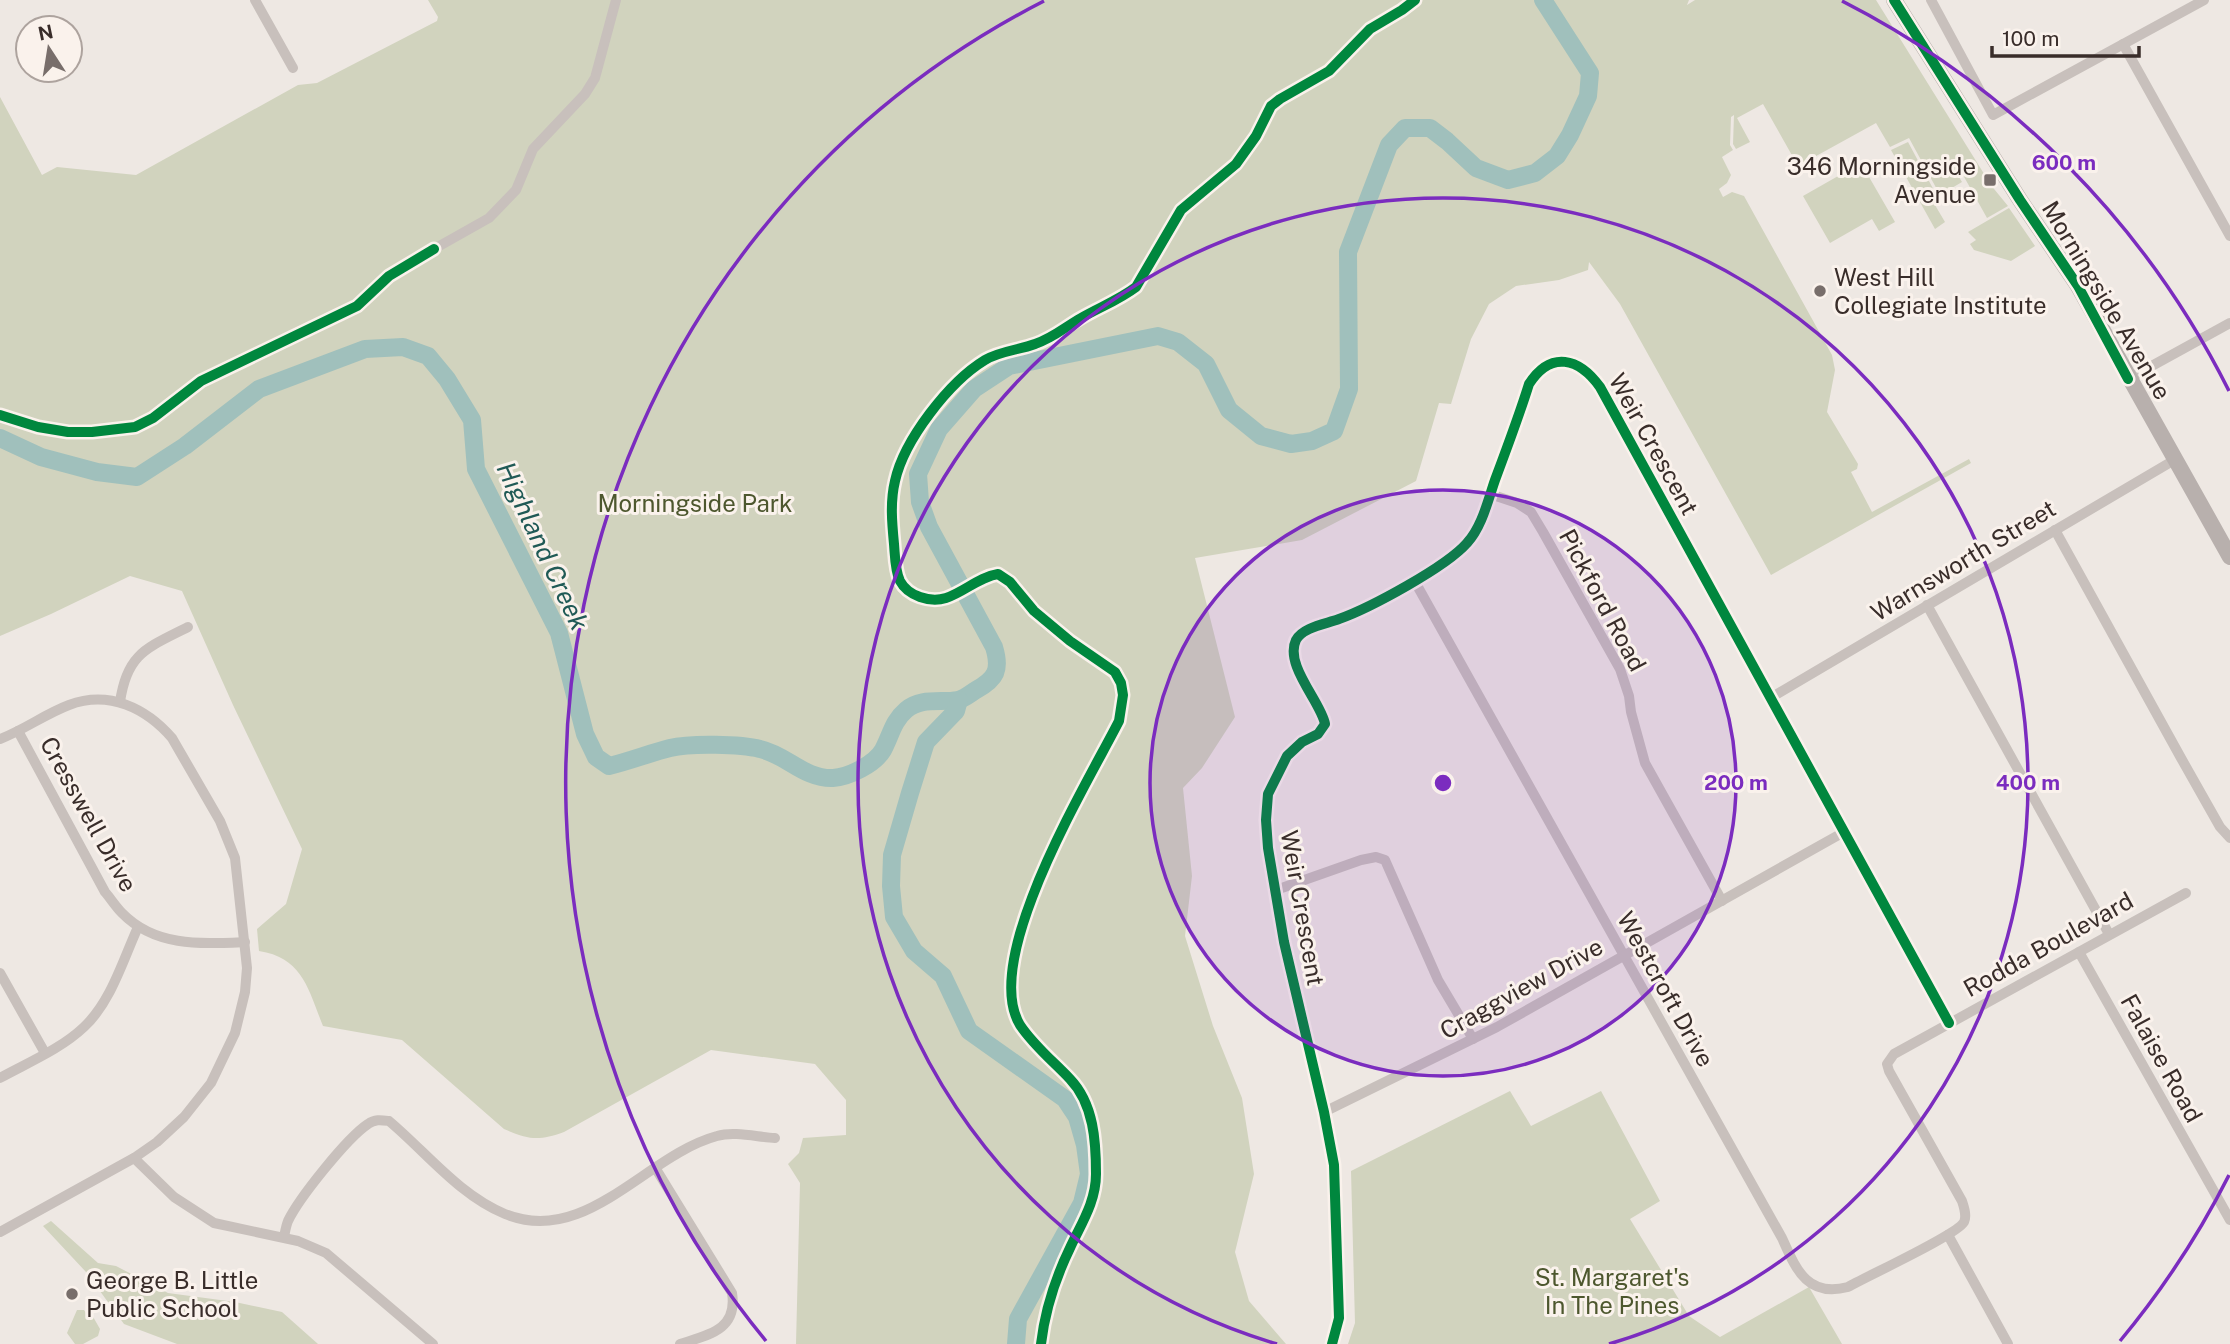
<svg xmlns="http://www.w3.org/2000/svg" width="2230" height="1344" viewBox="0 0 2230 1344" font-family="'Public Sans',sans-serif">
<rect width="100%" height="100%" fill="#eee8e3"/>
<g fill="#d1d3be">
<path d="M 428,0 L 1689,0 L 1687,5 L 1695,0 L 1876,0 L 1986,177 L 1984,179 L 1987,185 L 1990,184 L 2008,206 L 1987,218 L 1963,175 L 1959,177 L 1962,182 L 1940,195 L 1909,138 L 1890,147 L 1876,123 L 1798,166 L 1763,104 L 1737,118 L 1750,142 L 1736,149 L 1733,144 L 1734,115 L 1731,117 L 1730,145 L 1733,150 L 1722,157 L 1731,175 L 1727,183 L 1719,189 L 1723,197 L 1732,192 L 1744,196 L 1832,355 L 1835,370 L 1827,412 L 1858,464 L 1857,469 L 1851,472 L 1872,512 L 1969,459 L 1971,463 L 1771,575 L 1620,304 L 1589,262 L 1588,270 L 1559,280 L 1516,286 L 1489,304 L 1471,339 L 1451,404 L 1439,403 L 1416,481 L 1302,540 L 1195,558 L 1235,717 L 1202,768 L 1183,788 L 1192,876 L 1185,936 L 1213,1026 L 1242,1098 L 1254,1174 L 1235,1252 L 1249,1301 L 1286,1344 L 796,1344 L 800,1183 L 788,1164 L 799,1153 L 803,1138 L 846,1135 L 846,1100 L 815,1064 L 711,1050 L 564,1132 C 539,1141 529,1140 504,1129 L 402,1040 L 323,1026 C 308,989 303,958 259,951 L 257,929 L 286,904 L 302,849 L 233,705 L 182,591 L 130,576 L 51,614 L 0,636 L 0,97 L 42,175 L 57,167 L 136,175 L 298,85 L 317,83 L 437,21 L 438,17 Z"/>
<path d="M 1908,142 L 1937,196 L 1932,200 L 1945,222 L 1935,229 L 1891,150 Z"/>
<path d="M 1861,163 L 1895,222 L 1879,231 L 1872,219 L 1830,243 L 1803,196 Z"/>
<path d="M 2009,208 L 2035,246 L 2011,261 L 1974,250 L 1970,244 L 1976,240 L 1968,232 Z"/>
<path d="M 1510,1091 L 1531,1126 L 1601,1091 L 1660,1201 L 1630,1219 L 1689,1316 L 1720,1337 L 1809,1287 L 1842,1344 L 1348,1344 L 1355,1323 L 1351,1171 Z"/>
<path d="M 51,1221 L 98,1263 L 116,1266 L 168,1293 L 235,1302 L 282,1312 L 318,1344 L 177,1344 L 124,1324 L 86,1272 L 43,1226 Z"/>
<path d="M 77,1310 L 84,1310 L 88,1316 L 92,1315 L 100,1329 L 98,1336 L 83,1344 L 75,1344 L 67,1333 Z"/>
</g>
<g fill="none" stroke-linecap="round" stroke-linejoin="round">
<g stroke="#a0c0bc" stroke-width="18">
<path d="M 0,438 L 41,457 L 97,472 L 137,477 L 185,446 L 259,389 L 365,349 L 403,347 L 428,356 L 447,379 L 472,420 L 476,469 L 559,633 L 585,734 L 596,757 L 609,766 C 630,761 650,753 670,748 C 690,743 741,744 760,749 C 787,755 804,779 833,778 C 849,777 875,764 883,750 C 891,735 893,721 906,710 C 921,697 941,703 958,700 C 964,699 971,693 976,690 C 996,679 1001,670 994,647 L 929,527 L 920,502 L 918,474 L 939,429 L 974,389 L 1009,366 L 1158,336 L 1178,342 L 1206,364 L 1229,410 L 1261,436 L 1291,444 L 1312,441 L 1334,431 L 1349,389 L 1348,252 L 1389,145 L 1405,128 L 1430,128 L 1447,141 L 1476,168 L 1508,180 L 1535,173 L 1557,156 L 1570,135 L 1588,96 L 1590,73 L 1543,0"/>
<path d="M 959,700 L 956,711 L 926,742 L 910,793 L 892,855 L 891,886 L 894,917 L 914,951 L 943,976 L 969,1031 L 1065,1099 L 1077,1117 L 1085,1145 L 1089,1174 L 1082,1203 L 1018,1319 L 1016,1344"/>
</g>
<g stroke="#c8c0bc" stroke-width="10">
<path d="M 255,0 L 293,68"/>
<path d="M 1931,0 L 1993,115 L 2204,0"/>
<path d="M 2123,44 L 2230,236"/>
<path d="M 434,249 L 489,218 L 516,190 L 533,149 L 585,94 L 595,78 L 616,0"/>
<path d="M 2128,379 L 2230,323"/>
<path d="M 1490,494 L 1517,503 L 1531,512 L 1543,532 L 1620,669 L 1629,696 L 1631,712 L 1645,763 L 1722,901"/>
<path d="M 2055,530 L 2181,758 L 2220,827 L 2230,838"/>
<path d="M 1414,580 L 1782,1238 C 1796,1269 1807,1298 1848,1287 C 1867,1276 1957,1235 1964,1222 C 1967,1216 1964,1207 1962,1201 L 1889,1071 L 1887,1064 L 1894,1054 L 2186,893"/>
<path d="M 1927,605 L 2109,934"/>
<path d="M 1772,697 L 2176,459"/>
<path d="M 120,702 C 127,653 147,648 188,627"/>
<path d="M 18,731 L 105,892 C 111,899 116,907 122,913 C 155,947 201,944 245,942"/>
<path d="M 0,739 C 24,730 45,714 69,705 C 109,690 146,708 172,738 L 220,821 L 235,858 L 247,968 L 245,992 L 235,1033 L 211,1083 L 184,1117 L 157,1142 L 134,1158 L 0,1232"/>
<path d="M 1276,890 L 1361,860 L 1376,857 L 1385,860 L 1438,980 L 1473,1039"/>
<path d="M 2079,952 L 2230,1220"/>
<path d="M 0,973 L 45,1053"/>
<path d="M 0,1078 C 27,1063 61,1049 84,1027 C 111,1002 123,960 138,927"/>
<path d="M 1324,1112 L 1497,1027 L 1844,832"/>
<path d="M 134,1158 L 174,1197 L 214,1223 L 298,1241 L 326,1253 L 433,1344"/>
<path d="M 656,1169 L 732,1293 C 738,1330 708,1335 680,1344"/>
<path d="M 1948,1235 L 2008,1344"/>
<path d="M 284,1237 C 285,1232 286,1226 288,1221 C 299,1198 347,1138 368,1124 C 375,1119 381,1120 389,1121 C 426,1152 459,1195 505,1214 C 586,1247 646,1155 717,1136 C 734,1131 757,1137 775,1138"/>
<path d="M 1332,1344 L 1339,1318 L 1334,1165 L 1324,1112 L 1284,942 L 1268,848 L 1266,820 L 1268,794 L 1287,756 L 1302,742 L 1318,734 L 1325,724 C 1321,702 1284,665 1296,640 C 1303,627 1326,624 1339,619 C 1370,608 1446,567 1467,543 C 1482,527 1488,500 1495,480 C 1507,448 1519,416 1529,384 C 1551,350 1579,358 1600,387 L 1949,1023"/>
</g>
<path stroke="#b8b0ad" stroke-width="16" d="M 1894,0 L 2020,200 L 2078,286 L 2230,557"/>
<g stroke="#faf2ec" stroke-width="15">
<g id="cycleway">
<path d="M 1894,0 L 2020,200 L 2078,286 L 2128,379"/>
<path d="M 0,415 L 38,427 L 68,432 L 92,432 L 135,427 L 153,418 L 201,381 L 357,306 L 389,276 L 434,249"/>
<path d="M 1041,1344 C 1045,1310 1055,1279 1070,1248 C 1081,1224 1096,1202 1096,1174 C 1096,1142 1094,1104 1070,1079 C 1053,1061 1034,1046 1020,1025 C 980,959 1087,784 1119,721 L 1123,695 L 1121,683 L 1115,672 L 1070,641 L 1034,611 L 1010,582 L 998,574 C 979,577 964,592 946,598 C 930,603 908,596 900,581 C 895,571 895,556 894,544 C 892,523 890,502 895,481 C 904,440 949,382 985,360 C 1000,351 1019,350 1035,344 C 1053,338 1065,327 1081,318 C 1100,307 1119,300 1136,287 L 1181,210 L 1236,164 L 1256,136 L 1271,106 L 1280,99 L 1329,71 L 1370,29 L 1402,10 L 1415,0"/>
<path d="M 1332,1344 L 1339,1318 L 1334,1165 L 1324,1112 L 1284,942 L 1268,848 L 1266,820 L 1268,794 L 1287,756 L 1302,742 L 1318,734 L 1325,724 C 1321,702 1284,665 1296,640 C 1303,627 1326,624 1339,619 C 1370,608 1446,567 1467,543 C 1482,527 1488,500 1495,480 C 1507,448 1519,416 1529,384 C 1551,350 1579,358 1600,387 L 1949,1023"/>
</g>
</g>
<use href="#cycleway" stroke="#00873e" stroke-width="10"/>
</g>
<circle cx="1443" cy="783" r="293" fill="#7b2cbf" fill-opacity=".12"/>
<g fill="none" stroke="#7b2cbf" stroke-width="3.5">
<circle cx="1443" cy="783" r="293"/>
<path d="M1277 1344A585 585 0 1 1 1609 1344"/>
<path d="M2229 1175A878 878 0 0 1 2120 1341M766 1341A878 878 0 0 1 1044 1M1842 1A878 878 0 0 1 2229 391"/>
</g>
<g fill="#786e6b" stroke="#faf2ec" stroke-width="2.5">
<rect x="1983" y="173" width="14" height="14" rx="3.5"/>
<circle cx="1820" cy="291" r="7"/>
<circle cx="72" cy="1294" r="7"/>
</g>
<g text-anchor="middle" dominant-baseline="central" stroke-width="6" stroke-linejoin="round" paint-order="stroke">
<g font-size="24" fill="#392d2a" stroke="#faf2ec" text-anchor="start">
<text x="1976" y="166" text-anchor="end">346 Morningside<tspan x="1976" dy="28">Avenue</tspan></text>
<text x="1834" y="277">West Hill<tspan x="1834" dy="28">Collegiate Institute</tspan></text>
<text x="86" y="1280">George B. Little<tspan x="86" dy="28">Public School</tspan></text>
</g>
<g font-size="24" fill="#392d2a" stroke="#faf2ec">
<text transform="translate(2107 300) rotate(59)">Morningside Avenue</text>
<text transform="translate(1654 444) rotate(61)">Weir Crescent</text>
<text transform="translate(1963 560) rotate(-31)">Warnsworth Street</text>
<text transform="translate(1603 600) rotate(62)">Pickford Road</text>
<text transform="translate(89 814) rotate(61)">Cresswell Drive</text>
<text transform="translate(1303 908) rotate(80)">Weir Crescent</text>
<text transform="translate(2048 944) rotate(-29)">Rodda Boulevard</text>
<text transform="translate(1521 988) rotate(-29)">Craggview Drive</text>
<text transform="translate(1666 989) rotate(61)">Westcroft Drive</text>
<text transform="translate(2162 1058) rotate(61)">Falaise Road</text>
</g>
<g font-size="24" fill="#4d572e" stroke="#faf2ec">
<text x="695" y="503">Morningside Park</text>
<text x="1612" y="1277">St. Margaret's<tspan x="1612" dy="28">In The Pines</tspan></text>
</g>
<g font-size="26" font-style="italic" fill="#205a56" stroke="#faf2ec">
<text transform="translate(543 546) rotate(65)">Highland Creek</text>
</g>
</g>
<circle cx="1443" cy="783" r="10" fill="#7b2cbf" stroke="#faf2ec" stroke-width="3.5"/>
<g font-size="21" text-anchor="middle" font-weight="bold" fill="#7b2cbf" stroke="#faf2ec" stroke-width="6" stroke-linejoin="round" paint-order="stroke">
<text x="2064" y="170">600 m</text>
<text x="1736" y="790">200 m</text>
<text x="2028" y="790">400 m</text>
</g>
<g transform="translate(49 49) rotate(348)"><circle r="33" fill="#faf2ec" stroke="#ada39e" stroke-width="2"/>
<path d="M0-5L12 26L0 18L-12 26Z" fill="#786e6b"/>
<text y="-10" font-size="19" font-weight="bold" text-anchor="middle" fill="#392d2a">N</text>
</g>
<path d="M1992 46v10h147v-10" fill="none" stroke="#392d2a" stroke-width="3.5"/>
<text x="2002" y="46" font-size="21" fill="#392d2a" stroke="#faf2ec" stroke-width="5" paint-order="stroke">100 m</text>
</svg>
